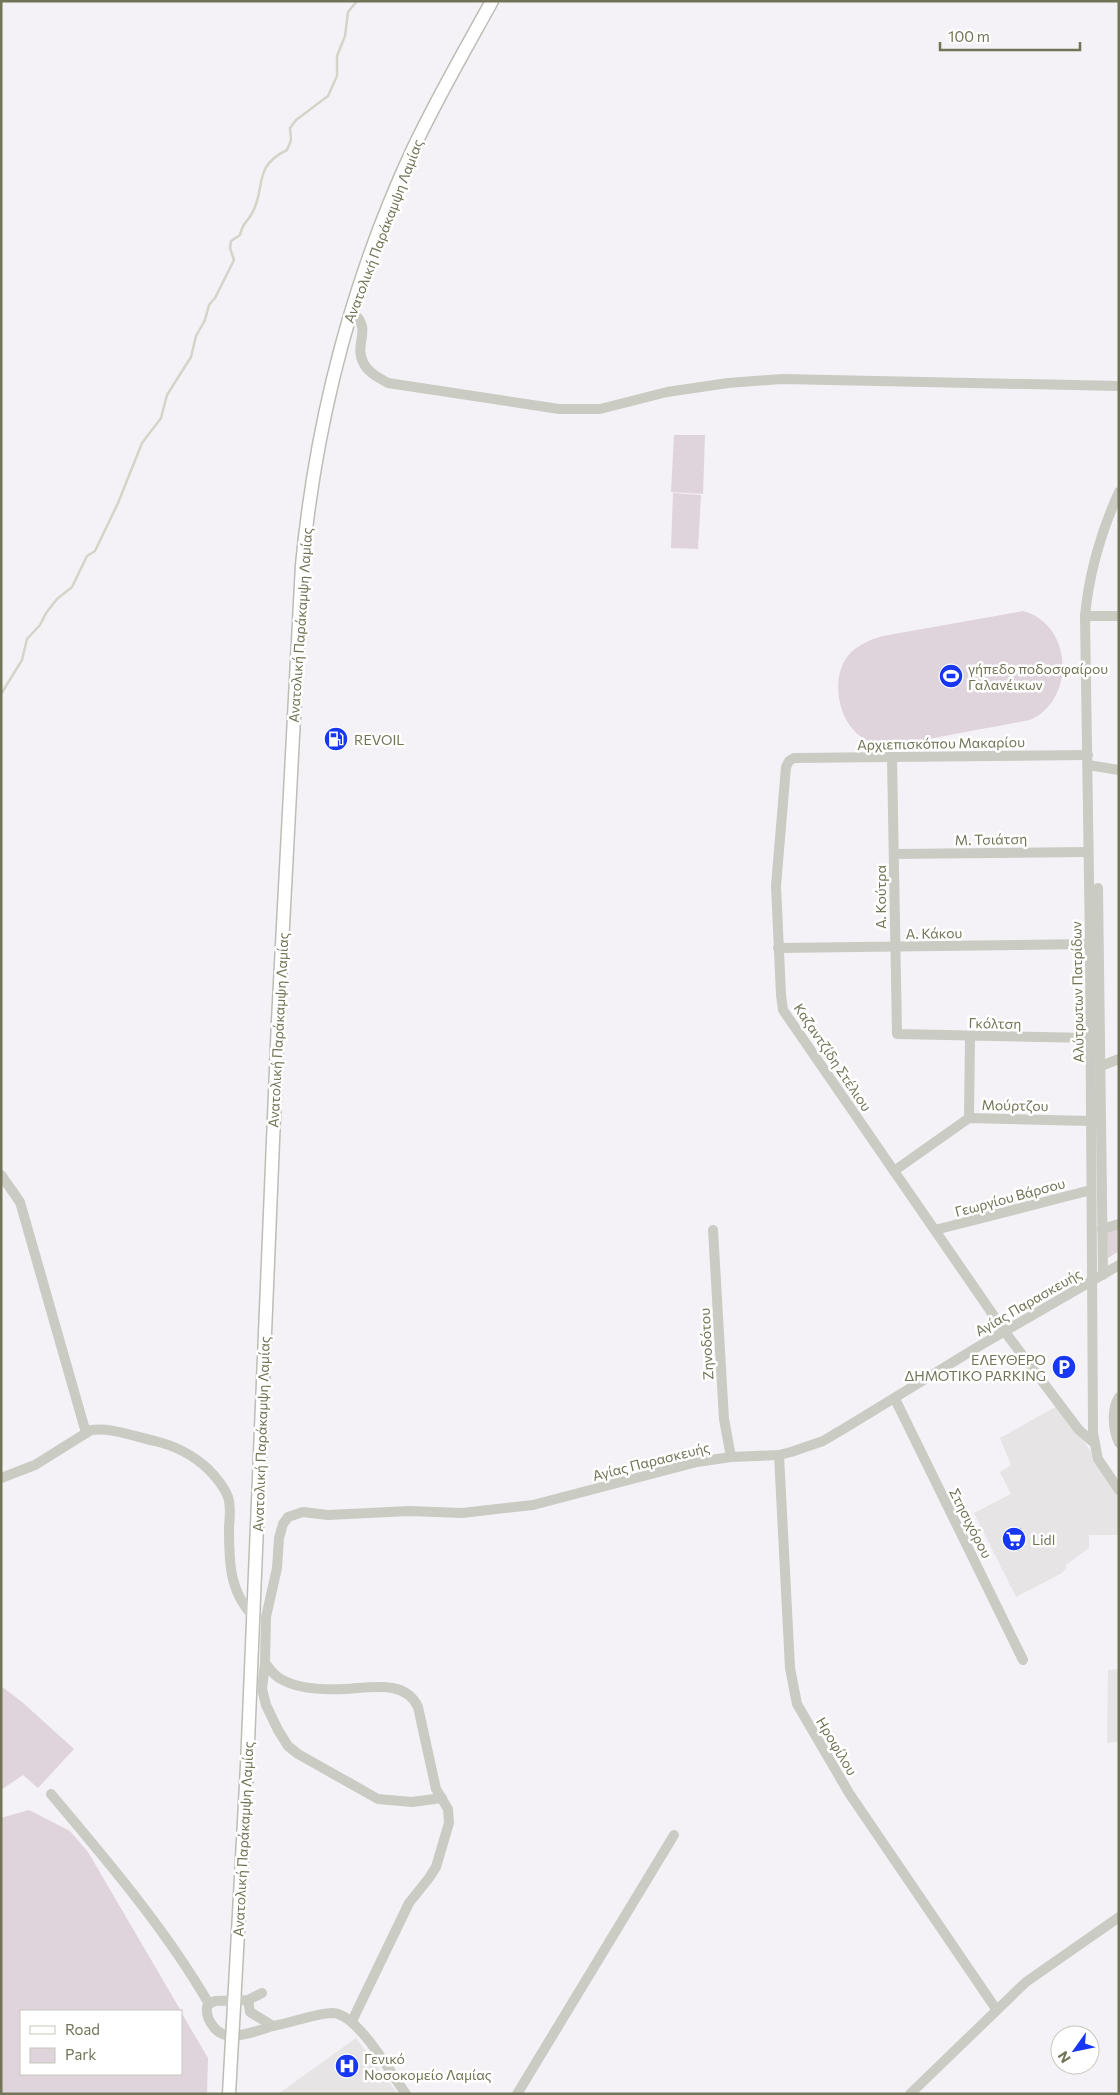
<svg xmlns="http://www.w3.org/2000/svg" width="1120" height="2095" viewBox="0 0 1120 2095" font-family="Commissioner,sans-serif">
<rect width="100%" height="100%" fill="#f5f2f7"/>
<g fill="#e6e4e4">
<path d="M 1059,1405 L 1119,1492 L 1119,1535 L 1089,1535 L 1089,1548 L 1066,1565 L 1066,1568 L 1062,1573 L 1016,1597 L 974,1513 L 1011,1494 L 1000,1472 L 1011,1465 L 1000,1438 Z"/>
<path d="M 1119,1669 L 1119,1742 L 1107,1743 L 1108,1670 Z"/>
<path d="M 356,2038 L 398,2094 L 278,2094 Z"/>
</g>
<g fill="#dfd3dc">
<path d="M 674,435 L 705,435 L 703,494 L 671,492 Z"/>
<path d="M 673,493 L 701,495 L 698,549 L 671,548 Z"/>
<path d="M 1023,611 C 1073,624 1076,700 1030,720 C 1000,726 969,731 939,737 C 918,741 896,748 875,743 C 842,736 829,687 845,660 C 853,647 868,640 883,636 Z"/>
<path d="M 1119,1228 L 1119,1251 L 1108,1258 L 1106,1230 Z"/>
<path d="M 1,1686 L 22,1702 L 74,1749 L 38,1788 L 23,1775 L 1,1790 Z"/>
<path d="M 29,1810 L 70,1831 L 88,1852 L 181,2011 L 21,2011 L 21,2074 L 181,2074 L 181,2012 L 208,2058 L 207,2094 L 1,2094 L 1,1818 Z"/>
</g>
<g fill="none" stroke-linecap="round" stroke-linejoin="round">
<path stroke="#d6d3c8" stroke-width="2.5" d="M 1,694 L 22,660 L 27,639 L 40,625 L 46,613 L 57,599 L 72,587 L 87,556 L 95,551 L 118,503 L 142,443 L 161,418 L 167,395 L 191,357 L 196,336 L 205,320 L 209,305 L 215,298 L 234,260 L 230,248 L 231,241 L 240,235 C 243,222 245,225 251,215 C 267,190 251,167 287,150 L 291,140 L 290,128 L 296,120 L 328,96 L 337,76 L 337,56 L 345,36 L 348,12 L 357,1"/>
<g stroke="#bcbdb4" stroke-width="15">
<g id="major">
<path d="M 233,2024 L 247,1766 L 278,1021 L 302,565 C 316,421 352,280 413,149 C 437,98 465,50 492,1"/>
<path d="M 229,2094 L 232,2040"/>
</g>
</g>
<g stroke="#cacbc3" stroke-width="10">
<path d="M 351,311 C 375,330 352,342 364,364 C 369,373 379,378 388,383 L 559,409 L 600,409 L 667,392 L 728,383 L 782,379 L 1119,386"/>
<path d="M 1119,492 C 1101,532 1089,573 1085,616 L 1090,944 L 1093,1433 L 1098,1459 L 1119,1490"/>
<path d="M 1085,616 L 1119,616"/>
<path d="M 1088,755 L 794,758 L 789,761 L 786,767 L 776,886 L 781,995 L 783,1010 L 1005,1332 L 1079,1430 L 1093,1442"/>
<path d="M 892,757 L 897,1034 L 1091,1038"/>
<path d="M 1088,765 L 1119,770"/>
<path d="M 894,854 L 1088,852"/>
<path d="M 1098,888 L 1103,1275"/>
<path d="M 778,948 L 1090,944"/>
<path d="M 1101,1066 L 1119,1059"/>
<path d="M 969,1118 L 970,1037"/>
<path d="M 894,1171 L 969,1118 L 1091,1121"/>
<path d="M 1,1175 L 20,1202 L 86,1433"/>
<path d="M 1102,1229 L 1119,1224"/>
<path d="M 713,1230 L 724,1419 L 731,1457"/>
<path d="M 935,1230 L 1091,1190"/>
<path d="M 1119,1397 C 1111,1410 1113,1430 1119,1443"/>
<path d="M 895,1399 L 1023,1660"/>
<path d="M 779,1455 L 790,1668 L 797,1704 L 849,1793 L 996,2009"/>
<path d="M 1,1478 L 35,1465 L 91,1430 C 111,1427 135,1437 155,1441 C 176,1446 192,1454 208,1469 C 216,1477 224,1486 228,1497 C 231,1506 230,1517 229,1527 C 229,1561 229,1591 253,1616"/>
<path d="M 265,1663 C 270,1669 274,1676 281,1679 C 298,1689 326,1690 345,1689 C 370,1688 405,1679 418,1707 L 436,1789 L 448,1809 L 449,1823 L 436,1867 L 429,1878 L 409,1903 L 352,2021"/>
<path d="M 51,1794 C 107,1861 165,1928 209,2004 L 207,2007 C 206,2015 208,2020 213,2026 C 225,2045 255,2031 273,2026"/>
<path d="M 442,1798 L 412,1802 L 378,1799 L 298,1754 L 288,1746 L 278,1730 L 266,1705 L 262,1689 L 265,1663 L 266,1617 L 277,1568 L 279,1538 L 283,1524 L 288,1517 L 303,1512 L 328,1515 L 409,1511 L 462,1513 L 533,1505 L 697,1462 L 731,1457 L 779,1455 L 791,1452 L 823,1441 L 845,1428 L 981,1345 L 1119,1265"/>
<path d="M 248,2000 L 250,2012 L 273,2026 C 291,2023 316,2013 333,2013 C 358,2014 391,2074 406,2094"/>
<path d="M 209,2004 L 215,2001 L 248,2000 L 262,1993"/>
<path d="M 517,2094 L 674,1835"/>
<path d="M 910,2094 L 1026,1982 L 1119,1917"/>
</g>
<use href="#major" stroke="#fff" stroke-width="12"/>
<g stroke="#bcbdb4" stroke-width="15" stroke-linecap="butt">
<path id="major-bridge" d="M 232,2040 L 233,2024"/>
</g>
<use href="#major-bridge" stroke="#fff" stroke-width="12"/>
</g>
<defs>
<g id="stadium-disc" transform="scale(1.25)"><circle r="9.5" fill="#1737f2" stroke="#fff"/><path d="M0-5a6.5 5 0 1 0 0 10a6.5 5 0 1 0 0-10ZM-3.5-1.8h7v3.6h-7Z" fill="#fff"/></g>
<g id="fuel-disc" transform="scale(1.25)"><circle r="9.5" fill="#1737f2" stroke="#fff"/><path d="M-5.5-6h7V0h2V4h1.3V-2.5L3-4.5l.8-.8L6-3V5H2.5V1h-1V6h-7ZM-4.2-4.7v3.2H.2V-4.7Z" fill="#fff"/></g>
<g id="parking-disc" transform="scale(1.25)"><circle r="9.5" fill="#1737f2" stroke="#fff"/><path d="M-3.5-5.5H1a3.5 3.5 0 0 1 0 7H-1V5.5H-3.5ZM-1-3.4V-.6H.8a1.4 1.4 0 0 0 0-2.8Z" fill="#fff"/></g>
<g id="supermarket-disc" transform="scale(1.25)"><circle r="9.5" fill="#1737f2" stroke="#fff"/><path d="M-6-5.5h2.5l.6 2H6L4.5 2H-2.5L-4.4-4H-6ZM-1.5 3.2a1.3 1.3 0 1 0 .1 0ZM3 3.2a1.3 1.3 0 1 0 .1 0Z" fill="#fff"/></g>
<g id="hospital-disc" transform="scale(1.25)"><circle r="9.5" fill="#1737f2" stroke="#fff"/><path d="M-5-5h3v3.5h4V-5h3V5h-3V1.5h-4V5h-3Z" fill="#fff"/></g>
</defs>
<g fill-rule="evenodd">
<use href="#stadium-disc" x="951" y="676"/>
<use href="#fuel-disc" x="336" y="739"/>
<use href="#parking-disc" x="1064" y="1367"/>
<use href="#supermarket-disc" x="1014" y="1539"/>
<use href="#hospital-disc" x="347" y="2066"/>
</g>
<g text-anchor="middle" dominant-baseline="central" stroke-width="5" stroke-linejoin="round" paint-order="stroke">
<g font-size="14" fill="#737457" stroke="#fff">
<text transform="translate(383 231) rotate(-69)">Ανατολική Παράκαμψη Λαμίας</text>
<text transform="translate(300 625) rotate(-86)">Ανατολική Παράκαμψη Λαμίας</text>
<text transform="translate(941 743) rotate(-1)">Αρχιεπισκόπου Μακαρίου</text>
<text transform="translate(991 839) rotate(-1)">Μ. Τσιάτση</text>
<text transform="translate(880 897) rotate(-90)">Α. Κούτρα</text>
<text transform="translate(934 933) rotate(-1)">Α. Κάκου</text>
<text transform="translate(1077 992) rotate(-91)">Αλύτρωτων Πατρίδων</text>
<text transform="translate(995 1023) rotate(1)">Γκόλτση</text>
<text transform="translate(278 1030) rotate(-87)">Ανατολική Παράκαμψη Λαμίας</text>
<text transform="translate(833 1057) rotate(56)">Καζαντζίδη Στέλιου</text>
<text transform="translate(1015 1105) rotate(1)">Μούρτζου</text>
<text transform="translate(1010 1197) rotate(-15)">Γεωργίου Βάρσου</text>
<text transform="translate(1028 1302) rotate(-30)">Αγίας Παρασκευής</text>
<text transform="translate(706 1344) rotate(-93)">Ζηνοδότου</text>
<text transform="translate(261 1434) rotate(-88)">Ανατολική Παράκαμψη Λαμίας</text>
<text transform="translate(651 1461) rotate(-14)">Αγίας Παρασκευής</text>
<text transform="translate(971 1523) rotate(63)">Στησιχόρου</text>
<text transform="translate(837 1746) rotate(59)">Ηροφίλου</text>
<text transform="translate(243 1839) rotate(-87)">Ανατολική Παράκαμψη Λαμίας</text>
</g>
<g font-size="14" fill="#737457" stroke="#fff" text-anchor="start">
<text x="968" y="668">γήπεδο ποδοσφαίρου<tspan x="968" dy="16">Γαλανέικων</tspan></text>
<text x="354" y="739">REVOIL</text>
<text x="1046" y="1359" text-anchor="end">ΕΛΕΥΘΕΡΟ<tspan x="1046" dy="16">ΔΗΜΟΤΙΚΟ PARKING</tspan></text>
<text x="1032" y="1539">Lidl</text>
<text x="364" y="2058">Γενικό<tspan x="364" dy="16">Νοσοκομείο Λαμίας</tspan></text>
</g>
</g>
<rect width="1120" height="2095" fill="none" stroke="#737457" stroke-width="5"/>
<rect x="20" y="2010" width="162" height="65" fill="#ffffff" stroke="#c7c7bc"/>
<rect x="30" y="2026" width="25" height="8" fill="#ffffff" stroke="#c7c7bc"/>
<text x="65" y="2035" font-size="15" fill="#737457">Road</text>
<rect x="30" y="2048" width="25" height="15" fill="#dfd3dc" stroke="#c7c7bc"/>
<text x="65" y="2060" font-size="15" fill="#737457">Park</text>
<g transform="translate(1075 2050) rotate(237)"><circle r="24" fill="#ffffff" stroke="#c7c7bc"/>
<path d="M0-4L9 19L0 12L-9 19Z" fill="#1737f2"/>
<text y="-8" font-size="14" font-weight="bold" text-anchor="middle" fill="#737457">N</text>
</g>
<path d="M940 42v8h140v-8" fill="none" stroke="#737457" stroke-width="2.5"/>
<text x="948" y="42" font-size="15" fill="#737457" stroke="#ffffff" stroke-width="4" paint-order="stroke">100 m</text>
</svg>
